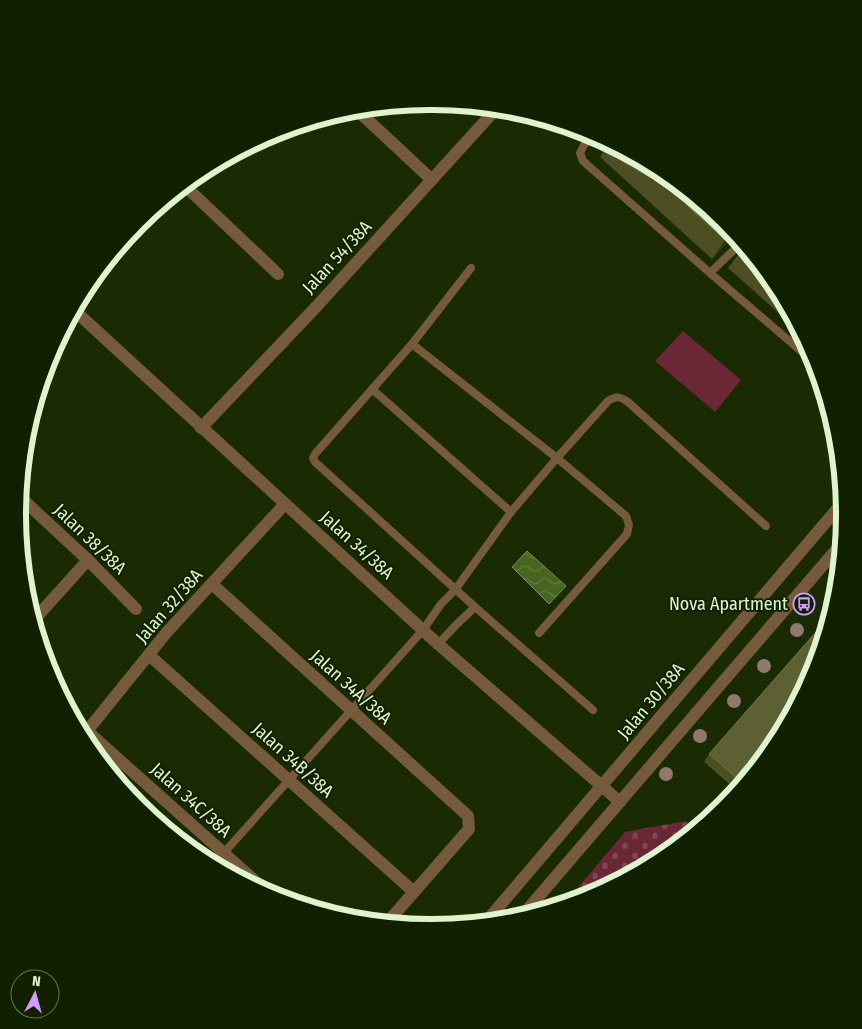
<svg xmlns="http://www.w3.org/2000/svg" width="862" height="1029" viewBox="0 0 862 1029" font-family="'Fira Sans Condensed',sans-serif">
<defs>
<pattern id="cemetery-stones" width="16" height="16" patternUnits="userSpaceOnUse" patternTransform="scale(1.25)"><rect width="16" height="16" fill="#6a2736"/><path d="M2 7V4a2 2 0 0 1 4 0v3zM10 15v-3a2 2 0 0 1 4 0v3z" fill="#7f4752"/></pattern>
<pattern id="water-waves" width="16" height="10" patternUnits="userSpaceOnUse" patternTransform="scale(1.25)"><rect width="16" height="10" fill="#476521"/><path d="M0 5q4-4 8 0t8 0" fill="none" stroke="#617c40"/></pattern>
</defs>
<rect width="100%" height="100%" fill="#1a2a03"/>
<path fill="#6a2736" d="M 683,331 L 741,380 L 715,412 L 655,361 Z"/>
<path fill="url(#cemetery-stones)" d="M 686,821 L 697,828 L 660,858 L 589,897 L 563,905 L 625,832 Z"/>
<path fill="url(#water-waves)" stroke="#759055" d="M 527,551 L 566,586 L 549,604 L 512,567 Z"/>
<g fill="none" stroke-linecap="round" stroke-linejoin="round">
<g stroke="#755a3b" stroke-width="8">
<path d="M 594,135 L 584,145 L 580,153 L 583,161 L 710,273 L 815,363"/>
<path d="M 710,273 L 741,243"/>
<path d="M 412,344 L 557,458 L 608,401 C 617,396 619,396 628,402 L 766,526"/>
<path d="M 372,389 L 511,512"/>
<path d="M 475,607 L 593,710"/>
<path d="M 438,644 L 458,623 L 475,607 L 315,462 L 313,458 L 315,454 L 412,344 L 471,268"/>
<path d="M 213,865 L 423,630 L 441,604 L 455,590 L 511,512 L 557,458 L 626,516 L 629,525 L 627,534 L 539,633"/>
</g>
<g stroke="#755a3b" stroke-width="12">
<path d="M 355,108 L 432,180"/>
<path d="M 184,185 L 278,274"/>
<path d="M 74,310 L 438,644 L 620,802"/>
<path d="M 201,428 L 317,306 L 497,108"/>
<path d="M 19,496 L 88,560 L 136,609"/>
<path d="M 212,584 L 468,816 L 469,829 L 386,924"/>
<path d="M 33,621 L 88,560"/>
<path d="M 149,655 L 414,892"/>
<path d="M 87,731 L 272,896"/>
<path d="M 83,736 L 167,632 L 285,504"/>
<path d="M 521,917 L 842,543"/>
<path d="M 485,923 L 843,502"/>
</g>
</g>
<g fill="#917a6d">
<circle cx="797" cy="630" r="7"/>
<circle cx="764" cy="666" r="7"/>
<circle cx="734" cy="701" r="7"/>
<circle cx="700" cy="736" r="7"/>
<circle cx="666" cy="774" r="7"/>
</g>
<g fill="#4d4e21">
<path d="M 609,143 L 661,171 L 734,235 L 712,259 L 600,157 Z"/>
<path d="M 744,247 L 775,285 L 799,331 L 728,268 Z"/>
<path d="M 813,673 L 782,731 L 733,787 L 704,762 L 709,754 Z"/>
</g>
<g fill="#32380d">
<path d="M 732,232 L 734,235 L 712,259 L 725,240 Z"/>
<path d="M 784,727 L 782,731 L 733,787 L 738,779 Z"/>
</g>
<g fill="#5d6033" stroke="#71774c">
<path d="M 633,156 L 661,171 L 724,222 L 732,232 L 725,240 Z"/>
<path d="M 744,247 L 755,261 L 742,249 Z"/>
<path d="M 830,616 L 813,673 L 784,727 L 738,779 L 709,754 Z"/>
</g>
<defs>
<g id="bus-ring" transform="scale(1.125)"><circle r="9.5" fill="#112100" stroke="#d39cfc" stroke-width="1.5"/><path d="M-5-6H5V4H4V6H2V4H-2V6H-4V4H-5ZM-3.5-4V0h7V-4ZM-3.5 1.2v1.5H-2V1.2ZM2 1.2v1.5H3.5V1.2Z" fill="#d39cfc"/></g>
</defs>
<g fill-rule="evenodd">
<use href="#bus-ring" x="804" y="604"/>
</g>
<g text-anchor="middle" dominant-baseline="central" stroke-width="4" stroke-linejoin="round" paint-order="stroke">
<g font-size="18" fill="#dff3cd" stroke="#112100">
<text transform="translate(337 257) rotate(-47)">Jalan 54/38A</text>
<text transform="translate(90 539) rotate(44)">Jalan 38/38A</text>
<text transform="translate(357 545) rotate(42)">Jalan 34/38A</text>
<text transform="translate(169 606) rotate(-49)">Jalan 32/38A</text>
<text transform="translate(351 687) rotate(42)">Jalan 34A/38A</text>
<text transform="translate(651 701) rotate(-50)">Jalan 30/38A</text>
<text transform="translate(293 760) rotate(42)">Jalan 34B/38A</text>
<text transform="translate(191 800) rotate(42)">Jalan 34C/38A</text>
</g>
<g font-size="18" fill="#dff3cd" stroke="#112100" text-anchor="end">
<text x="788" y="604">Nova Apartment</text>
</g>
</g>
<path d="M0 0H862V1029H0ZM430 110H432A404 404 0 0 1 836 514V515A404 404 0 0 1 432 919H430A404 404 0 0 1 26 515V514A404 404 0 0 1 430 110Z" fill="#112100" fill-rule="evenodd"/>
<path fill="none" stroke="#dff3cd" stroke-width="6" d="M430 110H432A404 404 0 0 1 836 514V515A404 404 0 0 1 432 919H430A404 404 0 0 1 26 515V514A404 404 0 0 1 430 110Z"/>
<g transform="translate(35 994) rotate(6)"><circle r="24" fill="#112100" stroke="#637552"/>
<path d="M0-4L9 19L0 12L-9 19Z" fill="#d39cfc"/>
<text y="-8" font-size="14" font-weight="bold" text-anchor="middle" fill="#dff3cd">N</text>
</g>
</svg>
